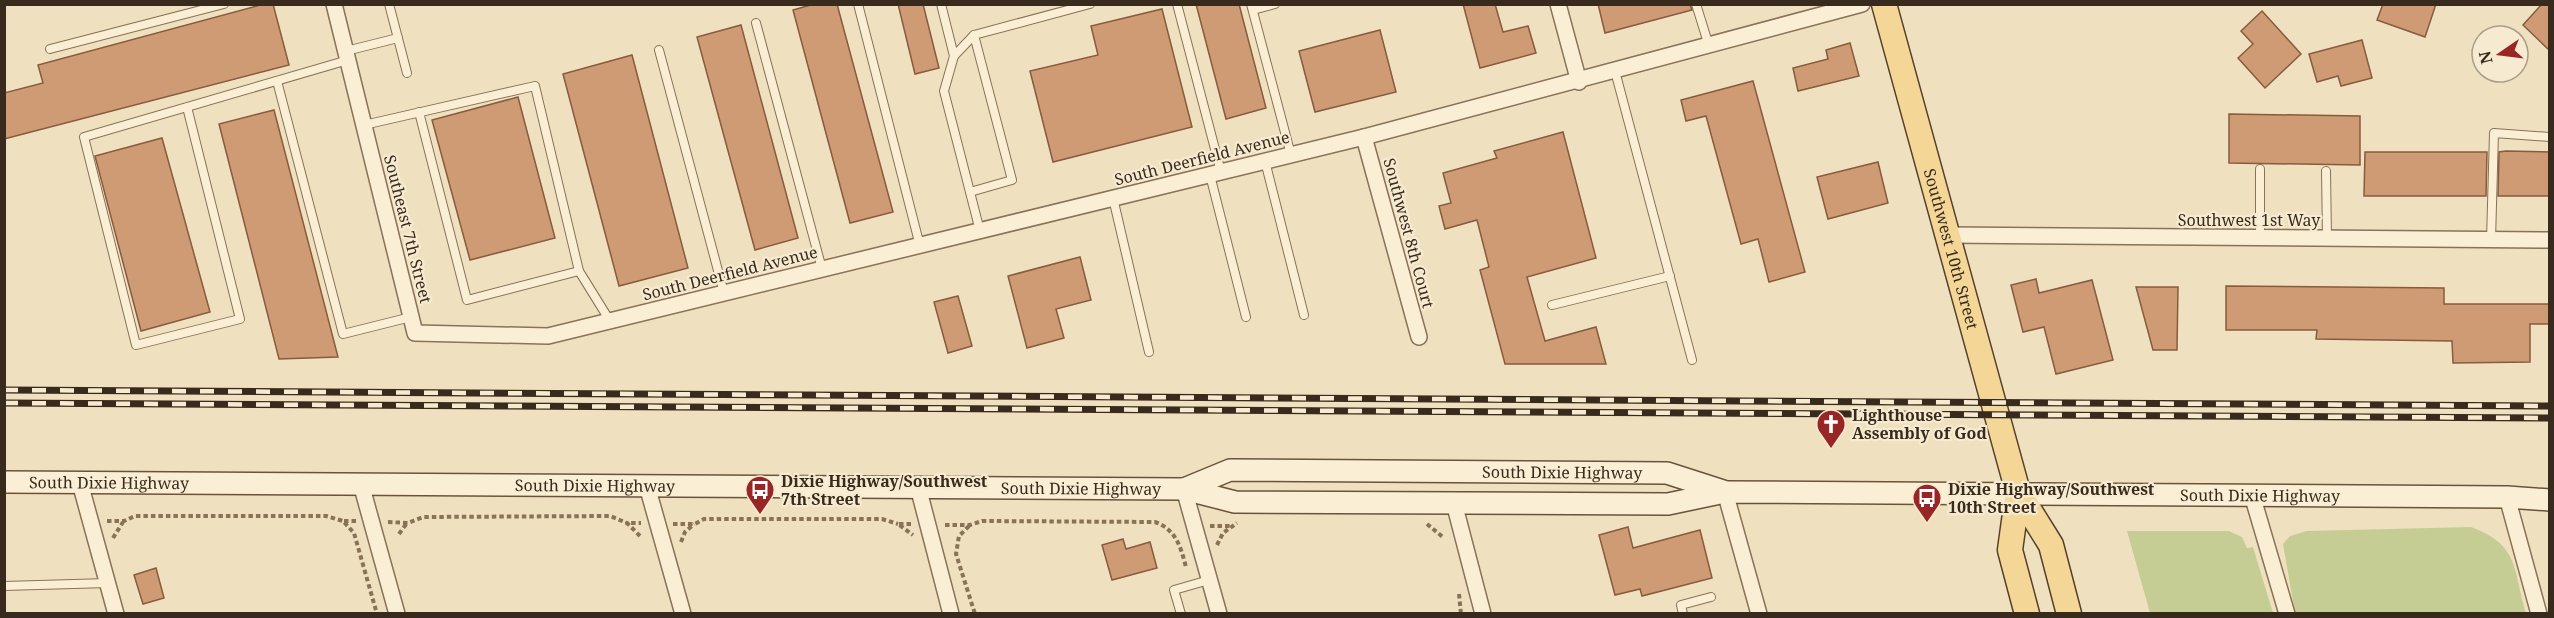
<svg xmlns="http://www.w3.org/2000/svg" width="2554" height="618" viewBox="0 0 2554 618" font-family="'Noto Serif',serif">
<rect width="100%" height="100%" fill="#efe1c0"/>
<g fill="#c6cd94">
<path d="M 2471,527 C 2520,545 2513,570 2526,613 L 2295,613 L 2283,544 L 2290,536 L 2307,531 Z"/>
<path d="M 2127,531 L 2229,531 L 2242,537 L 2247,548 L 2253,547 L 2273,613 L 2150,613 Z"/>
</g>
<g fill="#ce9b75" stroke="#885b3d" stroke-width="1.5">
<path d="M 264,4 L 273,4 L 289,65 L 4,139 L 4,93 L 43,83 L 38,65 Z"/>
<path d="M 814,4 L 837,4 L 893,212 L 850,223 L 793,10 Z"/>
<path d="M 898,4 L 923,4 L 939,68 L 915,74 Z"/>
<path d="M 1196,4 L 1239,4 L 1266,108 L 1226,119 Z"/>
<path d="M 1463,4 L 1495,4 L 1503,32 L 1528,26 L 1536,53 L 1480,68 Z"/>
<path d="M 1598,4 L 1690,4 L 1692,10 L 1605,33 Z"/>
<path d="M 2383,4 L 2436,4 L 2425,37 L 2377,20 Z"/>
<path d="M 2542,4 L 2550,4 L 2550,51 L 2523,25 Z"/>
<path d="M 1162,9 L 1192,127 L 1053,162 L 1030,71 L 1098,55 L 1091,26 Z"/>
<path d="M 2262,11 L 2301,54 L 2265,88 L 2238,58 L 2253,44 L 2241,31 Z"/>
<path d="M 741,25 L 798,238 L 755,250 L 697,37 Z"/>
<path d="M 1380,30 L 1396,92 L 1315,112 L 1299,51 Z"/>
<path d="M 2362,40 L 2372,78 L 2341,86 L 2338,76 L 2317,82 L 2309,54 Z"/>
<path d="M 1850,43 L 1859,76 L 1798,91 L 1793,68 L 1828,59 L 1826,50 Z"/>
<path d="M 632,55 L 688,268 L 619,286 L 563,74 Z"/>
<path d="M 1753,81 L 1805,272 L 1769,282 L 1758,239 L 1741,244 L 1706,116 L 1686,121 L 1681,100 Z"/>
<path d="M 518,97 L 555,238 L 470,260 L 432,120 Z"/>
<path d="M 274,110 L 338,357 L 279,359 L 219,124 Z"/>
<path d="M 2229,114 L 2360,116 L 2360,165 L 2229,163 Z"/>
<path d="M 1563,132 L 1596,258 L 1527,277 L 1545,341 L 1596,327 L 1606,364 L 1505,364 L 1480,270 L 1489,267 L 1477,220 L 1445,229 L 1439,206 L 1451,203 L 1443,173 L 1497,158 L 1494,151 Z"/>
<path d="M 162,138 L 210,312 L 141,331 L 95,156 Z"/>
<path d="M 2506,151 L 2550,152 L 2550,196 L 2498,196 L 2499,152 Z"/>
<path d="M 2365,152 L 2487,152 L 2486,196 L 2364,196 Z"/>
<path d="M 1878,162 L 1888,203 L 1828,219 L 1817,177 Z"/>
<path d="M 1080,257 L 1091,300 L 1056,309 L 1064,338 L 1027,348 L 1008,276 Z"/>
<path d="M 2036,279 L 2039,293 L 2092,280 L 2113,360 L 2056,374 L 2044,327 L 2023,332 L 2011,285 Z"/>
<path d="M 2226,286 L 2444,288 L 2444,304 L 2550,304 L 2550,324 L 2530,324 L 2530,362 L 2453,363 L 2452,341 L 2316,339 L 2317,330 L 2226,330 Z"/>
<path d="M 2136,287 L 2178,287 L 2177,350 L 2153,350 Z"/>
<path d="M 958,296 L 972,346 L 948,353 L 934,302 Z"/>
<path d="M 1628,527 L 1633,548 L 1700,530 L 1712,578 L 1642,596 L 1640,589 L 1615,595 L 1599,535 Z"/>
<path d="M 1123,539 L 1126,549 L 1150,542 L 1157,568 L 1112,580 L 1102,545 Z"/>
<path d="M 156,568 L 164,598 L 143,604 L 134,575 Z"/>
</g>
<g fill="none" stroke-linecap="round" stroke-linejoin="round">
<g stroke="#887258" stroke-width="10">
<g id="service">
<path d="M 389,4 L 407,73"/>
<path d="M 858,4 L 920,246"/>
<path d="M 941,4 L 954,56 L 944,91 L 980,231"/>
<path d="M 1177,4 L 1221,172"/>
<path d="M 1251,4 L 1291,155"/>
<path d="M 1696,4 L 1709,46"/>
<path d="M 1253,10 L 1275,4"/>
<path d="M 756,23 L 822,269"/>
<path d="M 50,49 L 224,4"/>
<path d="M 659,50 L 724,293"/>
<path d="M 346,51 L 398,38"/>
<path d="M 954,56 L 974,35"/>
<path d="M 1615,71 L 1692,360"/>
<path d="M 277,81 L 343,334 L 411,317"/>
<path d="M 187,107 L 240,319 L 136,345 L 84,137 L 348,60"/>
<path d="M 364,125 L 535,86 L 579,271 L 467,300 L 419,112"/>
<path d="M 1265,161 L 1304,315"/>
<path d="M 2260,169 L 2260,238"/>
<path d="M 2326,171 L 2327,238"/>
<path d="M 1210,175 L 1246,317"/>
<path d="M 970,192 L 1012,180 L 974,35 L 1090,4"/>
<path d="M 1113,198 L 1149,352"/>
<path d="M 2491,240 L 2494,133 L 2550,137"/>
<path d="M 579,271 L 610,321"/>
<path d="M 1552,305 L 1670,276"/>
<path d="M 4,586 L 108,583"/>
<path d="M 1181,614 L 1174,590 L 1209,580"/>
<path d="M 1683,614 L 1681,605 L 1711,597"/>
</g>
</g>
<g stroke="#887258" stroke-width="18">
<g id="minor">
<path d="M 334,4 L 415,333 L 548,336 L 1364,137 L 1862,4"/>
<path d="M 1558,4 L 1579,82"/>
<path d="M 1364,137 L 1419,337"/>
<path d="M 1947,235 L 2550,240"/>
<path d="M 80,483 L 116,614"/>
<path d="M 361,484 L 397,614"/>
<path d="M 647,486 L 683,614"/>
<path d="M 918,487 L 951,614"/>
<path d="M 1184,489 L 1219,614"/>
<path d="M 1725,492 L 1759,614"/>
<path d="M 2252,495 L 2287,614"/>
<path d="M 2507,497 L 2539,614"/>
<path d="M 1454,503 L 1483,614"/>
</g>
</g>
<g stroke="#6a533b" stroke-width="24">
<g id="secondary">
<path id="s1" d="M 4,482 L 1184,489 L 1235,502 L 1668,504 L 1725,492 L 2507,497 L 2550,500"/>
<path id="s2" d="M 1184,489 L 1230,470 L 1667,473 L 1723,491"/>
</g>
</g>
<g stroke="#56402c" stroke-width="27">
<g id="primary">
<path id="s3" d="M 1884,4 L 2018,492 L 2051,545 L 2069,614"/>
<path d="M 2018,492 L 2010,550 L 2027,614"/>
</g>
</g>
<g stroke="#887258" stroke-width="4" stroke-dasharray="4.5 3" stroke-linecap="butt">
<path d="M 107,521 L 124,521 L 135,516 L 326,516 L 343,521"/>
<path d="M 356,521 L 343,521 L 354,533 L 377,614"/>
<path d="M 388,522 L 408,523 L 423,517 L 610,516 L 627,523"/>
<path d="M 673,524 L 695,524 L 704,519 L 882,519 L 898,524"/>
<path d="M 911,524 L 898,524 L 913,535"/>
<path d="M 1427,524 L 1444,538"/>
<path d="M 945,525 L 970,525 L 982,521 L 1155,522 C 1176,529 1181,548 1186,567"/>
<path d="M 969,526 L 959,536 L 956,554 L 975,614"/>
<path d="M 1210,526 L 1230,526"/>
<path d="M 399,534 L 407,523"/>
<path d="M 640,536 L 627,523 L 641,523"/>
<path d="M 113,538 L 123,522"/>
<path d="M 681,542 L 685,532 L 694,524"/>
<path d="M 1217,545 L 1223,533 L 1237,523"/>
<path d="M 1459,594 L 1461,614"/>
</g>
<use href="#service" stroke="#faeed4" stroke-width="8"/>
<use href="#minor" stroke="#faeed4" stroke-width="15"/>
<use href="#secondary" stroke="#faeed4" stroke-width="21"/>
<use href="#primary" stroke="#f4d797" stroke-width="24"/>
<g stroke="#382a1c" stroke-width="7">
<g id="rail">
<path d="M 4,390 L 2550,406"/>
<path d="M 4,403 L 2550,418"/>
</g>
</g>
<use href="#rail" stroke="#f6ebd0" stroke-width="4.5" stroke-dasharray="14" stroke-linecap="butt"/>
</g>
<defs>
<g id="church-pin" transform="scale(1.5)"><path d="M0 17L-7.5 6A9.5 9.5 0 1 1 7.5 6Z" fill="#992626" stroke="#f6ebd0"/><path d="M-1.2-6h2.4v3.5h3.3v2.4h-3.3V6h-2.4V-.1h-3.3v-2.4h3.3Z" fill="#fff"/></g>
<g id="bus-pin" transform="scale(1.5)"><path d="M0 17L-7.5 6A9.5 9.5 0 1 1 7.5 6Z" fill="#992626" stroke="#f6ebd0"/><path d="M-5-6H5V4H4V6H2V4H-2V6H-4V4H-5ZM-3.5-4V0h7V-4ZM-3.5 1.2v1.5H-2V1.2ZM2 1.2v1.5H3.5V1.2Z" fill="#fff"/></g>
</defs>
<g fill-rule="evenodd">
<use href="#church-pin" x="1831" y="424"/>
<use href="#bus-pin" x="760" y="490"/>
<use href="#bus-pin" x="1927" y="498"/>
</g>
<g text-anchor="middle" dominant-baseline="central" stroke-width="4.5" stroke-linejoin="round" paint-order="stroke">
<g font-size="16" fill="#382a1c" stroke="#f6ebd0">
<text transform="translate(1202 158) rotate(-14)">South Deerfield Avenue</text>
<text x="2249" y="220">Southwest 1st Way</text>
<text transform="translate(408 229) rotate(76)">Southeast 7th Street</text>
<text transform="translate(1409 233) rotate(75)">Southwest 8th Court</text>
<text stroke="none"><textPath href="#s3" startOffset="254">Southwest 10th Street</textPath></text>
<text transform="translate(730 273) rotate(-14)">South Deerfield Avenue</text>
<text stroke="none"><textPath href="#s2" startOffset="382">South Dixie Highway</textPath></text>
<text stroke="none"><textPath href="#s1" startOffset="105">South Dixie Highway</textPath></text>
<text stroke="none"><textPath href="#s1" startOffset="591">South Dixie Highway</textPath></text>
<text stroke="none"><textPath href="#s1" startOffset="1077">South Dixie Highway</textPath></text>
<text stroke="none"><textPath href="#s1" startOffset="2259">South Dixie Highway</textPath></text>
</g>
<g font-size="16" font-weight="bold" fill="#382a1c" stroke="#f6ebd0" text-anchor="start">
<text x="1852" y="415">Lighthouse<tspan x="1852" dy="18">Assembly of God</tspan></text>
<text x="781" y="481">Dixie Highway/Southwest<tspan x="781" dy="18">7th Street</tspan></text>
<text x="1948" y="489">Dixie Highway/Southwest<tspan x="1948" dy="18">10th Street</tspan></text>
</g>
</g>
<rect width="2554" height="618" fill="none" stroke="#382a1c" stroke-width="12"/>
<g transform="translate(2500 54) rotate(256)"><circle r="28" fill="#f6ebd0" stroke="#aa9e88" stroke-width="1.5"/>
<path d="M0-4.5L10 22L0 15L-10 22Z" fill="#992626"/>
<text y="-9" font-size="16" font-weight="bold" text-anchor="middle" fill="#382a1c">N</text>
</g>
</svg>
